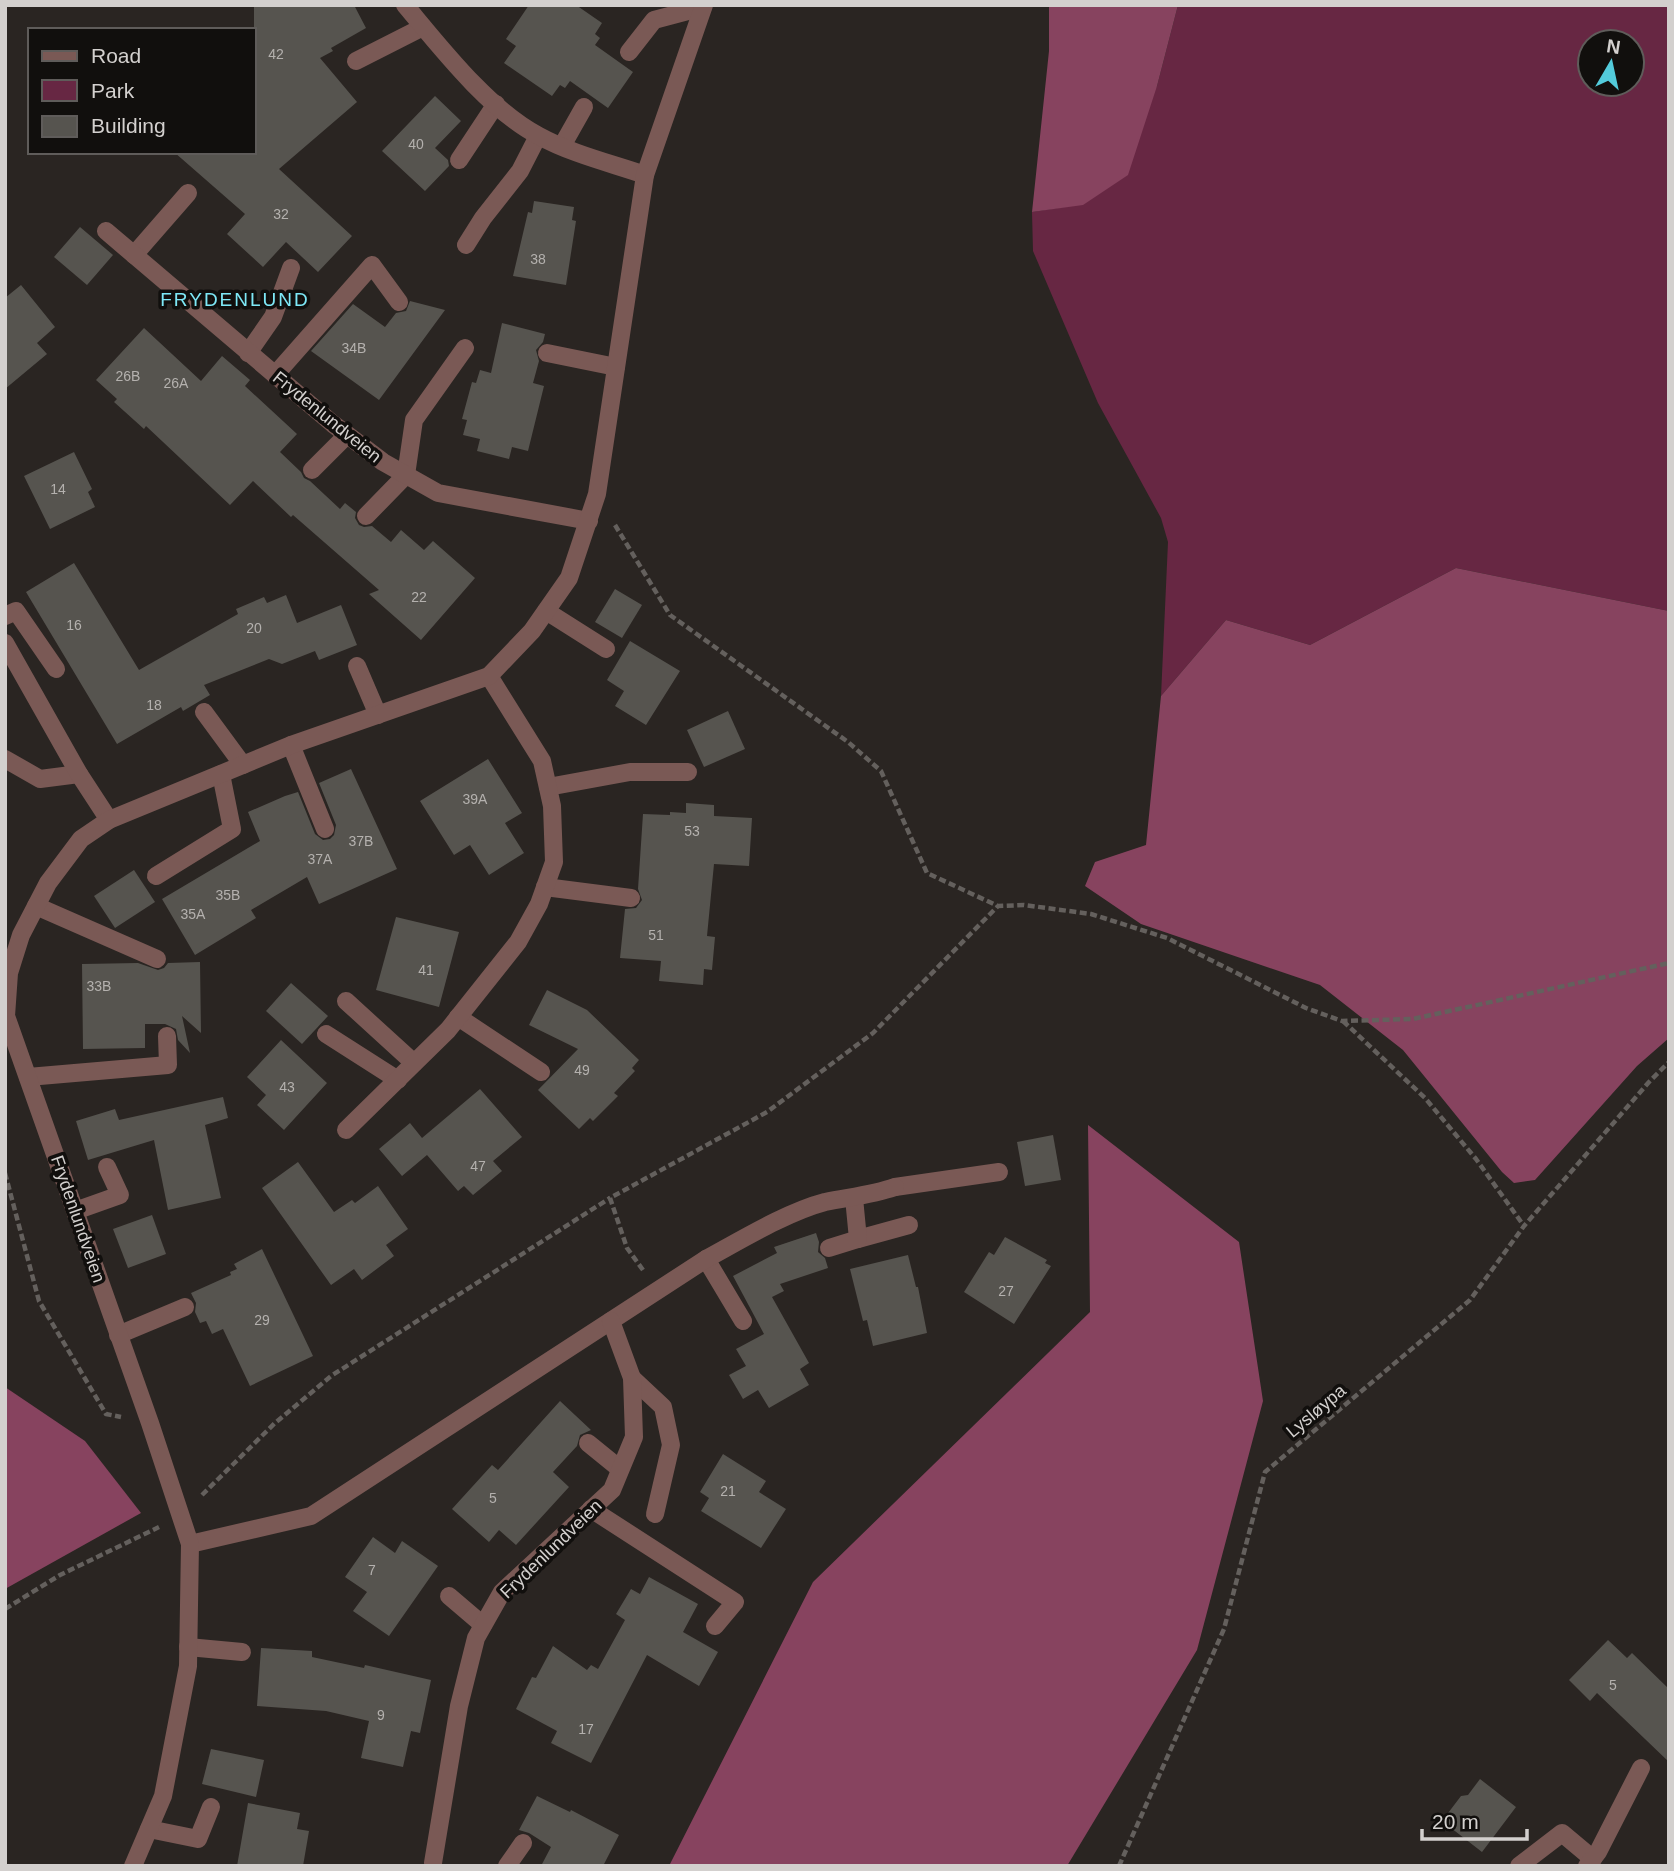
<svg xmlns="http://www.w3.org/2000/svg" width="1674" height="1871" viewBox="0 0 1674 1871" font-family="Arial,sans-serif">
<rect width="100%" height="100%" fill="#2a2522"/>
<path fill="#672743" fill-rule="evenodd" d="M 1178,5 L 1669,5 L 1669,611 L 1456,568 L 1310,645 L 1226,620 L 1161,696 L 1168,542 L 1161,518 L 1098,403 L 1033,251 L 1032,212 L 1083,204 L 1157,86 ZM 1590,42 L 1632,42 L 1632,84 L 1590,84 Z"/>
<g fill="#87435f">
<path d="M 1049,5 L 1178,5 L 1157,86 L 1128,175 L 1083,205 L 1032,212 L 1049,51 Z"/>
<path d="M 1456,568 L 1669,611 L 1669,1038 L 1637,1066 L 1535,1180 L 1514,1183 L 1502,1172 L 1403,1050 L 1320,985 L 1141,924 L 1085,886 L 1095,862 L 1146,845 L 1161,696 L 1226,620 L 1310,645 Z"/>
<path d="M 1088,1125 L 1239,1242 L 1263,1401 L 1197,1650 L 1067,1866 L 669,1866 L 813,1582 L 1090,1312 Z"/>
<path d="M 5,1387 L 85,1441 L 141,1513 L 5,1589 Z"/>
</g>
<g fill="#56544f">
<path d="M 254,5 L 354,5 L 366,28 L 331,48 L 333,51 L 320,58 L 357,102 L 279,169 L 352,236 L 318,272 L 286,242 L 263,267 L 227,234 L 245,214 L 174,152 L 254,152 Z"/>
<path d="M 529,5 L 576,5 L 602,23 L 595,34 L 600,38 L 595,45 L 633,72 L 608,108 L 570,81 L 565,88 L 560,85 L 552,96 L 504,63 L 516,46 L 506,39 Z"/>
<path d="M 435,96 L 461,121 L 435,148 L 448,160 L 449,166 L 425,191 L 382,151 Z"/>
<path d="M 534,201 L 574,207 L 572,220 L 576,221 L 566,285 L 513,276 L 528,212 L 532,213 Z"/>
<path d="M 80,227 L 113,255 L 87,285 L 54,257 Z"/>
<path d="M 21,285 L 55,327 L 37,343 L 47,354 L 5,389 L 5,298 Z"/>
<path d="M 410,301 L 445,310 L 379,400 L 311,351 L 353,304 L 385,327 L 396,313 L 406,311 Z"/>
<path d="M 502,323 L 545,334 L 543,342 L 536,350 L 539,361 L 533,383 L 544,386 L 528,451 L 512,447 L 509,459 L 477,451 L 480,439 L 463,435 L 467,420 L 462,419 L 472,382 L 476,383 L 480,370 L 491,373 Z"/>
<path d="M 144,328 L 201,381 L 222,356 L 250,380 L 245,386 L 297,434 L 280,452 L 301,472 L 304,478 L 310,481 L 340,509 L 345,503 L 356,512 L 355,518 L 359,525 L 364,527 L 372,526 L 391,542 L 401,530 L 424,550 L 433,541 L 475,578 L 421,640 L 369,594 L 379,590 L 293,515 L 291,517 L 253,481 L 230,505 L 146,426 L 144,429 L 114,402 L 117,399 L 96,380 Z"/>
<path d="M 74,452 L 92,489 L 88,492 L 95,507 L 50,529 L 24,476 Z"/>
<path d="M 74,563 L 139,670 L 238,614 L 236,609 L 264,597 L 267,603 L 286,595 L 297,623 L 341,605 L 357,645 L 319,660 L 315,651 L 282,664 L 269,659 L 204,685 L 210,695 L 183,711 L 181,707 L 117,744 L 26,592 Z"/>
<path d="M 615,589 L 642,605 L 622,638 L 595,622 Z"/>
<path d="M 630,641 L 680,671 L 646,725 L 615,706 L 624,691 L 607,680 Z"/>
<path d="M 728,711 L 745,749 L 704,767 L 687,730 Z"/>
<path d="M 488,759 L 522,813 L 505,823 L 524,853 L 489,875 L 470,845 L 454,855 L 420,801 Z"/>
<path d="M 351,769 L 397,869 L 319,904 L 307,877 L 251,910 L 256,918 L 195,955 L 162,899 L 260,841 L 248,812 L 285,796 L 298,792 L 315,834 L 323,840 L 330,839 L 334,835 L 336,825 L 319,783 Z"/>
<path d="M 686,803 L 714,805 L 714,816 L 752,818 L 749,866 L 714,864 L 707,936 L 715,937 L 712,970 L 704,969 L 703,985 L 659,981 L 661,961 L 620,958 L 625,909 L 636,908 L 642,900 L 638,889 L 643,814 L 670,815 L 670,812 L 686,813 Z"/>
<path d="M 134,870 L 155,902 L 115,928 L 94,896 Z"/>
<path d="M 396,917 L 459,932 L 439,1007 L 376,990 Z"/>
<path d="M 200,962 L 201,1033 L 182,1016 L 190,1053 L 178,1040 L 176,1029 L 165,1024 L 145,1024 L 145,1048 L 83,1049 L 82,964 L 138,963 L 158,970 L 164,968 L 168,963 Z"/>
<path d="M 291,983 L 328,1016 L 302,1044 L 266,1011 Z"/>
<path d="M 547,990 L 587,1010 L 639,1060 L 632,1068 L 635,1071 L 614,1093 L 618,1096 L 593,1121 L 590,1118 L 579,1129 L 538,1090 L 578,1049 L 529,1025 Z"/>
<path d="M 281,1040 L 327,1083 L 284,1130 L 257,1105 L 266,1095 L 247,1077 Z"/>
<path d="M 480,1089 L 522,1137 L 493,1161 L 502,1171 L 473,1195 L 464,1186 L 458,1191 L 427,1155 L 402,1176 L 379,1149 L 410,1123 L 422,1138 Z"/>
<path d="M 223,1097 L 228,1118 L 205,1125 L 221,1198 L 168,1210 L 154,1140 L 88,1160 L 76,1121 L 115,1109 L 119,1120 Z"/>
<path d="M 1053,1135 L 1061,1180 L 1025,1186 L 1017,1142 Z"/>
<path d="M 298,1162 L 334,1212 L 352,1200 L 355,1203 L 378,1186 L 408,1229 L 386,1245 L 394,1256 L 362,1280 L 354,1269 L 331,1285 L 262,1188 Z"/>
<path d="M 152,1215 L 166,1254 L 128,1268 L 113,1229 Z"/>
<path d="M 816,1233 L 819,1242 L 818,1252 L 825,1258 L 828,1268 L 780,1284 L 784,1291 L 772,1297 L 809,1363 L 800,1369 L 809,1385 L 769,1408 L 758,1390 L 743,1399 L 729,1375 L 746,1366 L 736,1349 L 764,1334 L 733,1276 L 777,1253 L 774,1247 Z"/>
<path d="M 1005,1237 L 1047,1260 L 1045,1263 L 1051,1266 L 1014,1324 L 964,1292 L 989,1252 L 994,1255 Z"/>
<path d="M 262,1249 L 313,1356 L 250,1386 L 223,1329 L 212,1334 L 206,1321 L 200,1323 L 195,1312 L 196,1303 L 191,1293 L 231,1275 L 230,1272 L 237,1269 L 234,1264 Z"/>
<path d="M 908,1255 L 916,1287 L 918,1287 L 927,1333 L 873,1346 L 867,1320 L 863,1321 L 850,1269 Z"/>
<path d="M 560,1401 L 591,1430 L 580,1435 L 577,1446 L 553,1472 L 569,1487 L 516,1545 L 499,1530 L 489,1542 L 452,1509 L 492,1465 L 498,1470 Z"/>
<path d="M 723,1454 L 766,1481 L 759,1492 L 786,1509 L 761,1548 L 701,1511 L 709,1498 L 700,1492 Z"/>
<path d="M 373,1537 L 395,1553 L 402,1541 L 438,1566 L 389,1636 L 353,1611 L 367,1592 L 345,1577 Z"/>
<path d="M 649,1577 L 698,1604 L 683,1632 L 718,1652 L 699,1686 L 647,1655 L 591,1763 L 551,1743 L 557,1731 L 516,1709 L 532,1677 L 536,1678 L 553,1646 L 587,1670 L 591,1665 L 598,1669 L 625,1620 L 616,1614 L 631,1589 L 640,1594 Z"/>
<path d="M 1608,1640 L 1627,1658 L 1632,1653 L 1669,1689 L 1669,1762 L 1597,1693 L 1590,1701 L 1569,1680 Z"/>
<path d="M 261,1648 L 312,1651 L 312,1657 L 364,1668 L 365,1665 L 431,1680 L 420,1733 L 411,1731 L 403,1767 L 361,1758 L 369,1721 L 326,1711 L 257,1706 Z"/>
<path d="M 211,1749 L 264,1760 L 256,1797 L 202,1784 Z"/>
<path d="M 1480,1779 L 1516,1807 L 1482,1852 L 1442,1821 L 1461,1796 L 1468,1795 Z"/>
<path d="M 537,1796 L 570,1812 L 571,1810 L 619,1835 L 603,1866 L 541,1866 L 551,1847 L 529,1833 L 519,1830 Z"/>
<path d="M 248,1803 L 300,1813 L 297,1829 L 309,1831 L 303,1866 L 237,1866 Z"/>
</g>
<g fill="none" stroke-linecap="round" stroke-linejoin="round">
<g stroke="#64605d" stroke-width="4.5" stroke-dasharray="7 3.5" stroke-linecap="butt">
<path d="M 615,525 L 670,615 L 848,742 L 881,771 L 927,873 L 998,906 L 1024,905 L 1091,914 L 1167,938 L 1306,1008 L 1342,1021 L 1413,1019 L 1669,963"/>
<path d="M 1343,1021 L 1425,1098 L 1476,1159 L 1524,1226"/>
<path d="M 5,1173 L 39,1301 L 106,1414 L 121,1417"/>
<path d="M 643,1270 L 627,1248 L 610,1198 L 767,1112 L 873,1033 L 998,906"/>
<path d="M 202,1495 L 275,1423 L 331,1376 L 610,1198"/>
<path d="M 5,1609 L 60,1575 L 159,1527"/>
<path d="M 1119,1866 L 1224,1629 L 1265,1472 L 1470,1300 L 1524,1226 L 1649,1082 L 1669,1062"/>
</g>
<g stroke="#7a5955" stroke-width="18">
<path d="M 629,52 L 654,20 L 703,7"/>
<path d="M 356,61 L 423,27"/>
<path d="M 562,146 L 584,107"/>
<path d="M 459,160 L 496,104"/>
<path d="M 466,245 L 483,218 L 520,171 L 538,136"/>
<path d="M 134,255 L 188,193"/>
<path d="M 248,353 L 273,317 L 291,268"/>
<path d="M 547,353 L 616,367"/>
<path d="M 275,375 L 372,265 L 399,302"/>
<path d="M 312,470 L 347,435"/>
<path d="M 366,516 L 406,475 L 414,420 L 465,348"/>
<path d="M 546,611 L 606,649"/>
<path d="M 5,616 L 16,611 L 56,669"/>
<path d="M 357,666 L 378,715"/>
<path d="M 204,712 L 243,765"/>
<path d="M 291,745 L 325,829"/>
<path d="M 5,759 L 40,779 L 79,774"/>
<path d="M 548,787 L 630,772 L 688,772"/>
<path d="M 156,876 L 232,829 L 221,774"/>
<path d="M 545,887 L 631,898"/>
<path d="M 36,906 L 157,959"/>
<path d="M 346,1001 L 414,1063"/>
<path d="M 458,1017 L 541,1072"/>
<path d="M 326,1034 L 398,1080"/>
<path d="M 28,1077 L 168,1065 L 167,1036"/>
<path d="M 895,1187 L 999,1172"/>
<path d="M 75,1211 L 120,1195 L 107,1167"/>
<path d="M 858,1239 L 909,1225"/>
<path d="M 829,1248 L 858,1239 L 854,1198"/>
<path d="M 706,1259 L 743,1321"/>
<path d="M 118,1335 L 185,1307"/>
<path d="M 632,1378 L 663,1407 L 671,1445 L 655,1514"/>
<path d="M 588,1443 L 620,1469"/>
<path d="M 591,1509 L 735,1602 L 715,1626"/>
<path d="M 449,1596 L 483,1625"/>
<path d="M 188,1647 L 242,1652"/>
<path d="M 149,1829 L 198,1839 L 211,1807"/>
<path d="M 507,1866 L 523,1843"/>
<path d="M 1519,1866 L 1562,1833 L 1593,1859"/>
<path d="M 1587,1866 L 1598,1852 L 1641,1768"/>
</g>
<g stroke="#7a5955" stroke-width="18">
<path d="M 405,5 C 441,48 489,110 539,136 C 572,154 610,163 645,175"/>
<path d="M 106,231 L 333,424 L 383,462 L 438,493 L 589,521"/>
<path d="M 5,643 L 79,774 L 109,820"/>
<path d="M 346,1130 L 448,1030 L 518,942 L 539,904 L 554,862 L 552,806 L 542,761 L 489,676"/>
<path d="M 190,1544 L 311,1516 L 706,1259 C 741,1240 787,1212 825,1202 C 849,1197 872,1195 895,1187"/>
<path d="M 433,1863 L 459,1706 L 476,1638 L 502,1592 L 612,1490 L 634,1437 L 632,1378 L 611,1321"/>
<path d="M 133,1866 L 163,1796 L 188,1666 L 190,1544 L 150,1423 L 6,1016 L 9,973 L 21,935 L 48,883 L 81,839 L 109,820 L 291,745 L 489,676 L 532,631 L 569,578 L 597,494 L 645,175 L 704,5"/>
</g>
</g>
<g text-anchor="middle" dominant-baseline="central" stroke-width="7" stroke-linejoin="round" paint-order="stroke">
<g font-size="14" fill="#b4b1ae">
<text x="276" y="54">42</text>
<text x="416" y="144">40</text>
<text x="281" y="214">32</text>
<text x="538" y="259">38</text>
<text x="354" y="348">34B</text>
<text x="128" y="376">26B</text>
<text x="176" y="383">26A</text>
<text x="58" y="489">14</text>
<text x="419" y="597">22</text>
<text x="74" y="625">16</text>
<text x="254" y="628">20</text>
<text x="154" y="705">18</text>
<text x="475" y="799">39A</text>
<text x="692" y="831">53</text>
<text x="361" y="841">37B</text>
<text x="320" y="859">37A</text>
<text x="228" y="895">35B</text>
<text x="193" y="914">35A</text>
<text x="656" y="935">51</text>
<text x="426" y="970">41</text>
<text x="99" y="986">33B</text>
<text x="582" y="1070">49</text>
<text x="287" y="1087">43</text>
<text x="478" y="1166">47</text>
<text x="1006" y="1291">27</text>
<text x="262" y="1320">29</text>
<text x="728" y="1491">21</text>
<text x="493" y="1498">5</text>
<text x="372" y="1570">7</text>
<text x="1613" y="1685">5</text>
<text x="381" y="1715">9</text>
<text x="586" y="1729">17</text>
</g>
<g font-size="18" fill="#d3d0ce" stroke="#110f0d">
<text transform="translate(327 417) rotate(39)">Frydenlundveien</text>
<text transform="translate(78 1219) rotate(71)">Frydenlundveien</text>
<text transform="translate(1316 1411) rotate(-40)">Lysløypa</text>
<text transform="translate(551 1549) rotate(-44)">Frydenlundveien</text>
</g>
<g font-size="19" letter-spacing="2" fill="#7ee8f7" stroke="#110f0d">
<text x="235" y="299">FRYDENLUND</text>
</g>
</g>
<rect width="1674" height="1871" fill="none" stroke="#d3d0ce" stroke-width="14"/>
<rect x="28" y="28" width="228" height="126" fill="#110f0d" stroke="#5f5c5a" stroke-width="2"/>
<rect x="42" y="51" width="35" height="10" fill="#7a5955" stroke="#5f5c5a" stroke-width="2"/>
<text x="91" y="63" font-size="21" fill="#d3d0ce">Road</text>
<rect x="42" y="80" width="35" height="21" fill="#672743" stroke="#5f5c5a" stroke-width="2"/>
<text x="91" y="98" font-size="21" fill="#d3d0ce">Park</text>
<rect x="42" y="116" width="35" height="21" fill="#56544f" stroke="#5f5c5a" stroke-width="2"/>
<text x="91" y="133" font-size="21" fill="#d3d0ce">Building</text>
<g transform="translate(1611 63) rotate(9)"><circle r="33" fill="#110f0d" stroke="#5f5c5a" stroke-width="2"/>
<path d="M0-5L12 26L0 18L-12 26Z" fill="#53cbdb"/>
<text y="-10" font-size="19" font-weight="bold" text-anchor="middle" fill="#d3d0ce">N</text>
</g>
<path d="M1422 1829v10h105v-10" fill="none" stroke="#d3d0ce" stroke-width="3.5"/>
<text x="1432" y="1829" font-size="21" fill="#d3d0ce" stroke="#110f0d" stroke-width="5" paint-order="stroke">20 m</text>
</svg>
